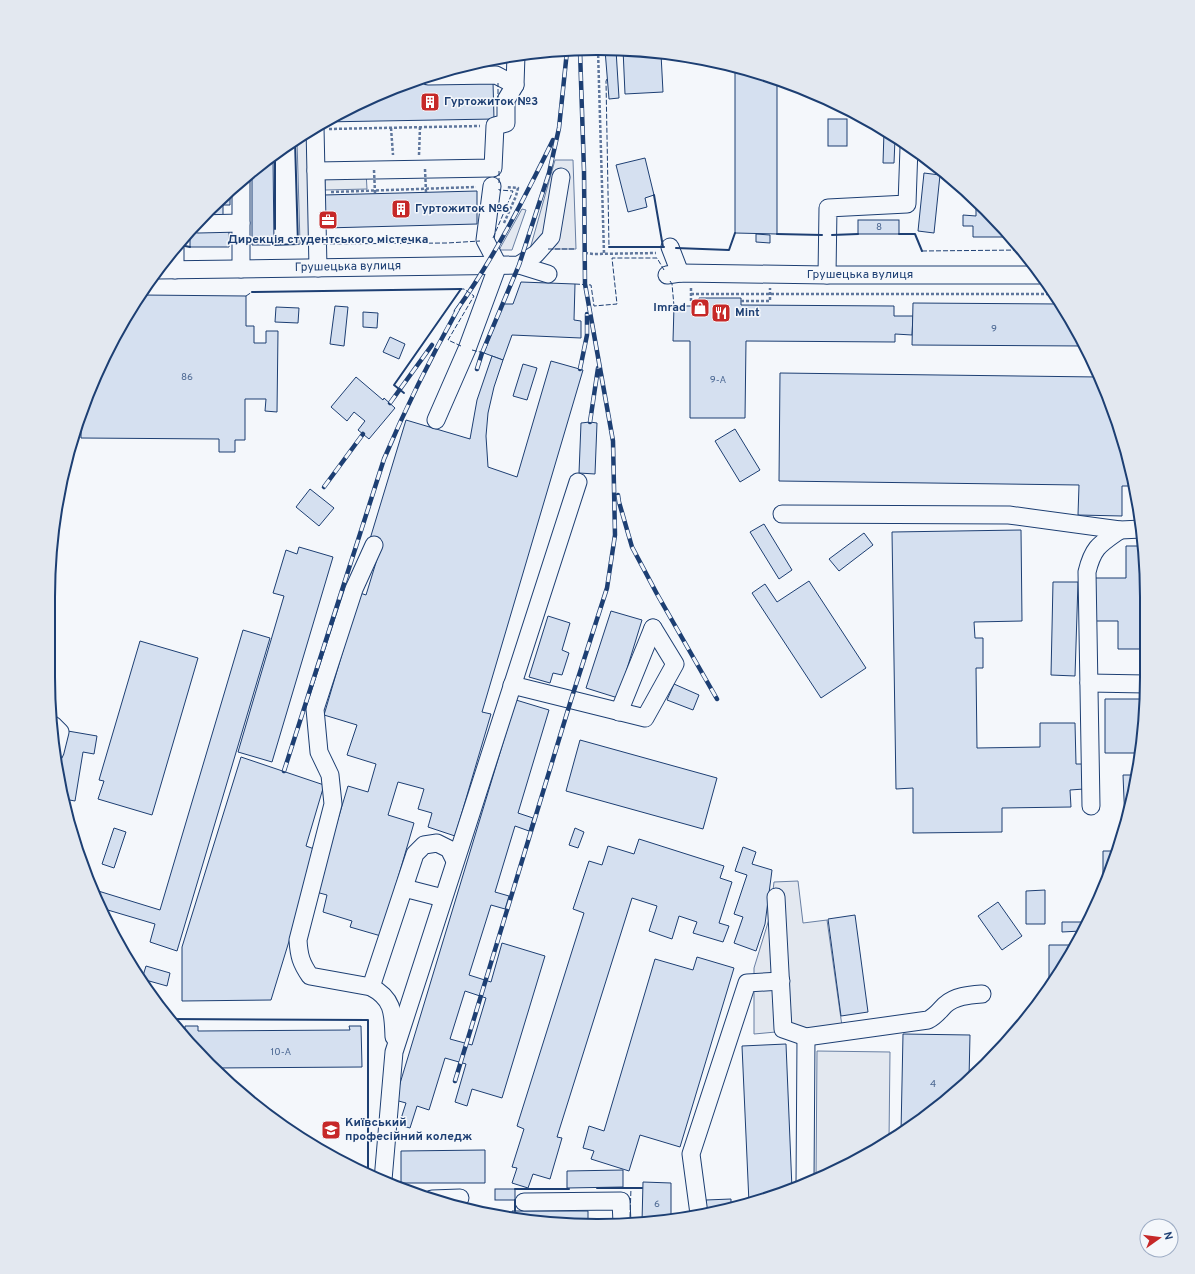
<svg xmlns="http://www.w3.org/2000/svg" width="1195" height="1274" viewBox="0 0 1195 1274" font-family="Overpass,sans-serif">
<rect width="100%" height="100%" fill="#f4f7fb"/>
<path fill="#e3e9f0" stroke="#687fa3" d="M 366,172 L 367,189 L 325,190 L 325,173 Z"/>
<g fill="#e3e8f0" stroke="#687fa3">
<path d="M 311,130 L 314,243 L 300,243 L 297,140 Z"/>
<path d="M 555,160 L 573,160 L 576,249 L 530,249 Z"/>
<path d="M 522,209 L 526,210 L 512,250 L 499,250 Z"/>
<path d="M 798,881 L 803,923 L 827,920 L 842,1026 L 754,1034 L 754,968 L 770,916 L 774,882 Z"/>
<path d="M 817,1051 L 890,1052 L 889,1140 L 872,1152 L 816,1178 Z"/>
</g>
<g fill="#d5e0f0" stroke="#1d3f73" fill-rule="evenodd">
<path d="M 623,49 L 633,49 L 661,54 L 663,92 L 625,94 Z"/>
<path d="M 605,50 L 616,50 L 619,98 L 609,99 Z"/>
<path d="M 735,66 L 777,81 L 777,234 L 735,233 Z"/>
<path d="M 493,82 L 494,119 L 322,122 L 406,84 Z"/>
<rect x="828" y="119" width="19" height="27"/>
<path d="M 884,131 L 895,139 L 894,163 L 883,163 Z"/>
<path d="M 273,157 L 274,245 L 252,245 L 252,173 Z"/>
<path d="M 645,158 L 654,195 L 645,198 L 647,207 L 628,212 L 616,165 Z"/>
<path d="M 924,173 L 940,175 L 934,233 L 918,231 Z"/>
<path d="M 230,190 L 230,205 L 223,205 L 223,217 L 204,217 Z"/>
<path d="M 477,191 L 477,224 L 325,228 L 324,195 Z"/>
<path d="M 976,206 L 980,206 L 1012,237 L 973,237 L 973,226 L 963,226 L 963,215 L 976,216 Z"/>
<rect x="858" y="220" width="41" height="14"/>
<path d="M 193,229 L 229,229 L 229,247 L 190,247 L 190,233 Z"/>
<path d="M 756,234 L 770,235 L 770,243 L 756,242 Z"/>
<path d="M 521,282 L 575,284 L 574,320 L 581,321 L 581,338 L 512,335 L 503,360 L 484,353 L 503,304 L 513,304 Z"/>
<path d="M 142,295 L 246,296 L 246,326 L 254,326 L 254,343 L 266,343 L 266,331 L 278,331 L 277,412 L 265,411 L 266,399 L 245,399 L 245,440 L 235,440 L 235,452 L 219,452 L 219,439 L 81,438 L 81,417 L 105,354 Z"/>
<path d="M 699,298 L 741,298 L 741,305 L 894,306 L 894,316 L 913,316 L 912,335 L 895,334 L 895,342 L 746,341 L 745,418 L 690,418 L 690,341 L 673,341 L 674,306 L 699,306 Z"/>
<path d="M 913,303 L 1060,304 L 1073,323 L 1084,346 L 912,345 Z"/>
<path d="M 335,306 L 348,307 L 344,346 L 330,344 Z"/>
<path d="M 276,307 L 299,308 L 298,323 L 275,322 Z"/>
<path d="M 363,312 L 378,313 L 377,328 L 363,327 Z"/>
<path d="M 390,337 L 405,344 L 399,359 L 383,352 Z"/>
<path d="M 492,356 L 503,360 L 494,387 L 488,413 L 486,436 L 488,467 L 517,477 L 551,361 L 583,370 L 482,712 L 491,714 L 455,836 L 428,827 L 432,813 L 418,809 L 424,789 L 398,782 L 388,815 L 414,823 L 381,936 L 350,927 L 352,921 L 323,912 L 327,895 L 316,892 L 348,786 L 368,792 L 376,764 L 347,755 L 357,725 L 324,715 L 360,593 L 366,595 L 382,543 L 370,539 L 406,420 L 470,439 L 477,400 Z"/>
<path d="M 523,364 L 537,368 L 527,400 L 513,396 Z"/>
<path d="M 780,373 L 1098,377 L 1118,421 L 1133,486 L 1122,486 L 1122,516 L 1078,515 L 1079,485 L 779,481 Z"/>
<path d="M 356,377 L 383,400 L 384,398 L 395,408 L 369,439 L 358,430 L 365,421 L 354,412 L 347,421 L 331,407 Z"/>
<path d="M 590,422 L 597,423 L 595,474 L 579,473 L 581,423 Z"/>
<path d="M 735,429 L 760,470 L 740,482 L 715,441 Z"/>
<path d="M 310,489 L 334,508 L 319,526 L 296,507 Z"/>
<path d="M 764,524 L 792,570 L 779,579 L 750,532 Z"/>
<path d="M 1021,530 L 1022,621 L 974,622 L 975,638 L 983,638 L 983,668 L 976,668 L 977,748 L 1040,747 L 1040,723 L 1075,723 L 1076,764 L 1083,764 L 1084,789 L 1070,790 L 1071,807 L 1002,808 L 1002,832 L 913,833 L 913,788 L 896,789 L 892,532 Z"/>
<path d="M 864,533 L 873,545 L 839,571 L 829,559 Z"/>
<path d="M 1126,546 L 1143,546 L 1146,649 L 1118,649 L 1118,621 L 1093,621 L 1093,578 L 1126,578 Z"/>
<path d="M 299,547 L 333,557 L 272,762 L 238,752 L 284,596 L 273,593 L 286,550 L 297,554 Z"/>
<path d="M 809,581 L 866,668 L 821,698 L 752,593 L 765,584 L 777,602 Z"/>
<path d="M 1053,582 L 1078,582 L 1075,676 L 1051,675 Z"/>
<path d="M 611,611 L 642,620 L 618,698 L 586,688 Z"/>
<path d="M 548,616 L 570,623 L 562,650 L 569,653 L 562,675 L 553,673 L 550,683 L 529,677 Z"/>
<path d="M 243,630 L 270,638 L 177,951 L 150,942 L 155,924 L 101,908 L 95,890 L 160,910 Z"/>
<path d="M 140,641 L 198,658 L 152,815 L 98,799 L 104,781 L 99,780 Z"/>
<path d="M 674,684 L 699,695 L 693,710 L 667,700 Z"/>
<path d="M 1105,699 L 1145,699 L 1140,753 L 1105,753 Z"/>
<path d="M 516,700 L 549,710 L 518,813 L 533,818 L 529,831 L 515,826 L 495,892 L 509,896 L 505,909 L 491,905 L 469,975 L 491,982 L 502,943 L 545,956 L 502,1098 L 472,1089 L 467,1106 L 455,1102 L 466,1064 L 445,1058 L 429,1110 L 417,1106 L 410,1128 L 399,1125 L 406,1103 L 395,1100 ZM 465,991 L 486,998 L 472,1045 L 450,1039 Z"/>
<path d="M 62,730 L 97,736 L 94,754 L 83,752 L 75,801 L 64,799 L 59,784 L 57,765 Z"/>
<path d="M 580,740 L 717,778 L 703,829 L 566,791 Z"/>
<path d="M 241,757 L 324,785 L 306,846 L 317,850 L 271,1000 L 182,1001 L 182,947 Z"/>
<path d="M 1123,775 L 1137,775 L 1136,783 L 1125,823 Z"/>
<path d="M 114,828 L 126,832 L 114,868 L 102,864 Z"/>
<path d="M 575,828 L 584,832 L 578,848 L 569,845 Z"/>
<path d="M 639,839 L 724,866 L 720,878 L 732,882 L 719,923 L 729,926 L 723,942 L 693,933 L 697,922 L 679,916 L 672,939 L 649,931 L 657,906 L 632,898 L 557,1137 L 562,1138 L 550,1179 L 533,1174 L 528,1188 L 512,1183 L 517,1168 L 512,1167 L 524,1129 L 517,1126 L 584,913 L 573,909 L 589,861 L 602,865 L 608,846 L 634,854 Z"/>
<path d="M 743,847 L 756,852 L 752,864 L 772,870 L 765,924 L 756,951 L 734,943 L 743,917 L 734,914 L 747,875 L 735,871 Z"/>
<path d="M 1103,851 L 1116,851 L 1103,891 Z"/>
<path d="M 1045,890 L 1045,924 L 1026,924 L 1026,891 Z"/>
<path d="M 998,902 L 1022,936 L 1002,950 L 978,916 Z"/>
<path d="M 855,915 L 868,1012 L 841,1016 L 828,919 Z"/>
<path d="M 1062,922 L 1086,922 L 1081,931 L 1062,932 Z"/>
<path d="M 1049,945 L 1074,945 L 1054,982 L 1049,988 Z"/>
<path d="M 697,957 L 734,968 L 680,1147 L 640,1135 L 629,1171 L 591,1159 L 594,1151 L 583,1148 L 589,1126 L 604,1131 L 655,959 L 693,970 Z"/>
<path d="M 146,966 L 170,973 L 167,986 L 142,979 Z"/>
<path d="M 185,1026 L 198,1026 L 198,1031 L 350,1030 L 349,1026 L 361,1026 L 362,1067 L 215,1068 L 185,1036 Z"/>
<path d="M 903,1034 L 970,1035 L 969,1079 L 960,1089 L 901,1132 Z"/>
<path d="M 786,1044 L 792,1189 L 774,1197 L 749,1203 L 742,1046 Z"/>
<path d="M 485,1150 L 485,1183 L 401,1183 L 401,1151 Z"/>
<path d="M 623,1170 L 623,1187 L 567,1188 L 567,1171 Z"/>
<path d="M 643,1182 L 671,1183 L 671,1221 L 642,1222 Z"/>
<rect x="495" y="1189" width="20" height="11"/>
<path d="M 731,1199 L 731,1207 L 706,1213 L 706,1200 Z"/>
<path d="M 512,1211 L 588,1211 L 588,1219 L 615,1219 L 615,1223 L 562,1225 L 513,1217 Z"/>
</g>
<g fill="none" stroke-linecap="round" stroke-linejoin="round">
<g stroke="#1d3f73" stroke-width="19">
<g id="minor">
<path d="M 428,76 L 496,75 L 515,85"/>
<path d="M 315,127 L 318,268"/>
<path d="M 316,171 L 493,168 L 495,126 L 506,123 L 506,100 L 515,85 L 516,55"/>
<path d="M 241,180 L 241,269"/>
<path d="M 198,224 L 241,223"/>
<path d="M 670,247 L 680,273"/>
<path d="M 519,265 L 548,274"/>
<path d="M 157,270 L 519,265 L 536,254 L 551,237 L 561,177"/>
<path d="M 175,270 L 175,248"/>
<path d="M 667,275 L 680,273 L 827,275 L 1039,275"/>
<path d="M 827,275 L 828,208 L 907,204 L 909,147"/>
<path d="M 436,420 L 467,349 L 498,265 L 485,240 L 492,186"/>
<path d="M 782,514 L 1009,515 L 1120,530 L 1142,529"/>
<path d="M 374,545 L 354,589 L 315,709 L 319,752 L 330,775 L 333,804 L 298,940 C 299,956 301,963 310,976 L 371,987 C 394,999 393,1014 394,1037"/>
<path d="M 1089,683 L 1146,684"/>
<path d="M 512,685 L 645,718 L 675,664 L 653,628"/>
<path d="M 619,712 L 653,628"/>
<path d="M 53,725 L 60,732 L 55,752"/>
<path d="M 1091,806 L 1087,572 C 1093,547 1100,544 1120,530"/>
<path d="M 404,888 L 443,898"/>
<path d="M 776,897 L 783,1029 L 806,1037 L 928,1020 C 936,1016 939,1011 945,1005 C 955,996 969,995 982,994"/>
<path d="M 371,987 L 415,854 L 424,845 L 437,843 L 449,849 L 455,861"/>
<path d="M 383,1180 L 394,1052 L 578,482"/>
<path d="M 805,1183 L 806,1037"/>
<path d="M 432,1199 L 460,1198"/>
<path d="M 524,1202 L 621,1201 L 622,1223"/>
<path d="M 699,1214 L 691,1154 L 747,983 L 781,981"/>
</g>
</g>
<g stroke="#5e769c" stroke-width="2.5" stroke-dasharray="3 2" stroke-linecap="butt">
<path d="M 598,50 L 604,253"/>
<path d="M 391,128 L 393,155"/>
<path d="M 329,129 L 480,126"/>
<path d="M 419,155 L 420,127"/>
<path d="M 331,192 L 476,187"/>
<path d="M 504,223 L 516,196 L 518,188 L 506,187"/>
<path d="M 585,253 L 594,254 L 656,253"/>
<path d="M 691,288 L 691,301 L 699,301"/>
<path d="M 691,294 L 1053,294"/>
<path d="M 741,301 L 770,301 L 770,288"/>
</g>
<use href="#minor" stroke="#f4f7fb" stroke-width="17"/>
<g stroke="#1d3f73" stroke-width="4.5">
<g id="rail">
<path d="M 456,311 C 494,258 524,199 553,140"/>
<path d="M 477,369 L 482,353 L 519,265 L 549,173 L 559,128 L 567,51"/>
<path d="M 580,369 L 587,335 L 587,314"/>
<path d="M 390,403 L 432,345"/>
<path d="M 590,422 L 598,368"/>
<path d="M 324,487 L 363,434"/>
<path d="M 618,495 L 619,502 L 632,547 L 657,594 L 717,699"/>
<path d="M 284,771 L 384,459 C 406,407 431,357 459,307"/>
<path d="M 455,1081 L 571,700 L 607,588 L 615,535 L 613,441 L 585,284 L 584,171 L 580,51"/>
</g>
</g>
<use href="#rail" stroke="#f4f7fb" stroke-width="3" stroke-dasharray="9" stroke-linecap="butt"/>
<g stroke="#5e769c" stroke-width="2.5" stroke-dasharray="3 2" stroke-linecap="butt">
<path d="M 425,169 L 426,192"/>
<path d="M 374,170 L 375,193"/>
</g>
<g stroke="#1d3f73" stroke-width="1" stroke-dasharray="5 2" stroke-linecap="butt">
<path d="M 607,79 L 606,81 L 609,247"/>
<path d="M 498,101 L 498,83"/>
<path d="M 499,171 L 499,183"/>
<path d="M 493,238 L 513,191 L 499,190 L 499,189"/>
<path d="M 298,244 L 313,244"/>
<path d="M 323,244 L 447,243 L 480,241"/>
<path d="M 548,249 L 576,249"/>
<path d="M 922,251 L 1021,250"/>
<path d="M 670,281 L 672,284 L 674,306"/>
<path d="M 575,284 L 591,285 L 594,306 L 617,304 L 612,258 L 657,258 L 664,270"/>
<path d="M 246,296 L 252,292"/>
<path d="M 461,346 L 448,340 L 474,296 L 464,289 L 461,289"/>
<path d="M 472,350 L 484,353"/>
<path d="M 630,1217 L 631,1188"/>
</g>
<g stroke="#1d3f73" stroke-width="2">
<path d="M 654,195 L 663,247"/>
<path d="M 275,229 L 275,156"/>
<path d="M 777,234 L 822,235"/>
<path d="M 899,234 L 915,234 L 922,251"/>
<path d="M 832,235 L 858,234"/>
<path d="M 180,245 L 190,247"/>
<path d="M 273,245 L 298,244 L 295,141"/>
<path d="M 609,247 L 664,247"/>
<path d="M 676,248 L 729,250 L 735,233"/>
<path d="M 252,292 L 461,289"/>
<path d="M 404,393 L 394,385 L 461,289"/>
<path d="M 169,1019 L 368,1020 L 368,1174"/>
<path d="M 597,1188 L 642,1188"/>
<path d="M 515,1189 L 569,1189"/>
<path d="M 515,1211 L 515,1200"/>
</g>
</g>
<defs>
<g id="building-square" transform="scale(1)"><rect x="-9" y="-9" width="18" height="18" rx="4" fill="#c62828" stroke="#f4f7fb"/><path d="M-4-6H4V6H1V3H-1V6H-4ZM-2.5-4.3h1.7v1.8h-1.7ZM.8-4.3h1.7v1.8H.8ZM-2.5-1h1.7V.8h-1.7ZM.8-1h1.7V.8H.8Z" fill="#fff"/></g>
<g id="office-square" transform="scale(1)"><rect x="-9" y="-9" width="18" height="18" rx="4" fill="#c62828" stroke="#f4f7fb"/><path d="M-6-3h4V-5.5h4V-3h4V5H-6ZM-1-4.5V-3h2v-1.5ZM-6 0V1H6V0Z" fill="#fff"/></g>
<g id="shop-square" transform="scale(1)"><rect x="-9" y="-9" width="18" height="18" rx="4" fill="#c62828" stroke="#f4f7fb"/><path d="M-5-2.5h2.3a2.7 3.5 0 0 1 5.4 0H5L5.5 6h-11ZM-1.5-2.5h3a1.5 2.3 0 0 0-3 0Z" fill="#fff"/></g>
<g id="restaurant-square" transform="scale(1)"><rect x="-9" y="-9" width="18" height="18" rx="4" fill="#c62828" stroke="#f4f7fb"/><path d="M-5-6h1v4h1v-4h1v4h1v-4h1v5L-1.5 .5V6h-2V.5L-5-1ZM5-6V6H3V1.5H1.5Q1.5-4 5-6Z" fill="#fff"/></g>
<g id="university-square" transform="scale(1)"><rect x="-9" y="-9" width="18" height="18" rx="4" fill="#c62828" stroke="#f4f7fb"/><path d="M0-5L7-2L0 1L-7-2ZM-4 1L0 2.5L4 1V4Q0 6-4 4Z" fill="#fff"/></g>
</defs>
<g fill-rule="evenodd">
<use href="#building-square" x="430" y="102"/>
<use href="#building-square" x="401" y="209"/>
<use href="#office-square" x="328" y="220"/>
<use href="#shop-square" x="700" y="308"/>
<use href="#restaurant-square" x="721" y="313"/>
<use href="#university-square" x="331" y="1130"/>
</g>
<g text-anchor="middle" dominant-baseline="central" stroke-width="3" stroke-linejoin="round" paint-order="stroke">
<g font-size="10" fill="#4b6792">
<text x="879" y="227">8</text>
<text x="994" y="329">9</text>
<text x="187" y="377">86</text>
<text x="718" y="380">9-А</text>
<text x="281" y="1052">10-А</text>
<text x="933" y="1084">4</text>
<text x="657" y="1204">6</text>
</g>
<g font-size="12" font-weight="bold" fill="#1d3f73" stroke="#f4f7fb" text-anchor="start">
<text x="444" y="102">Гуртожиток №3</text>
<text x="415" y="209">Гуртожиток №6</text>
<text x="328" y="240" text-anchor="middle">Дирекція студентського містечка</text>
<text x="686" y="308" text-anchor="end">Imrad</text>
<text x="735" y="313">Mint</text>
<text x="345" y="1123">Київський<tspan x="345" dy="14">професійний коледж</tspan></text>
</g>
<g font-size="12" fill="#1d3f73" stroke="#f4f7fb">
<text transform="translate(348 267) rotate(-1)">Грушецька вулиця</text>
<text x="860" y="275">Грушецька вулиця</text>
</g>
</g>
<path d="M0 0H1195V1274H0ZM597 55H598A542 542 0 0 1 1140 597V677A542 542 0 0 1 598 1219H597A542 542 0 0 1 55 677V597A542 542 0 0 1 597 55Z" fill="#e3e8f0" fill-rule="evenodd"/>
<path fill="none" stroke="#1d3f73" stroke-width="2" d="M597 55H598A542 542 0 0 1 1140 597V677A542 542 0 0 1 598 1219H597A542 542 0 0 1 55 677V597A542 542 0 0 1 597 55Z"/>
<g transform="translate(1159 1238) rotate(76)"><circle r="19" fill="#f4f7fb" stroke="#9eadc5"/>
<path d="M0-3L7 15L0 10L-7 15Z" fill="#c62828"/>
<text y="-6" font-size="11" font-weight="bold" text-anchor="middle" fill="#1d3f73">N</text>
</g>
</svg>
